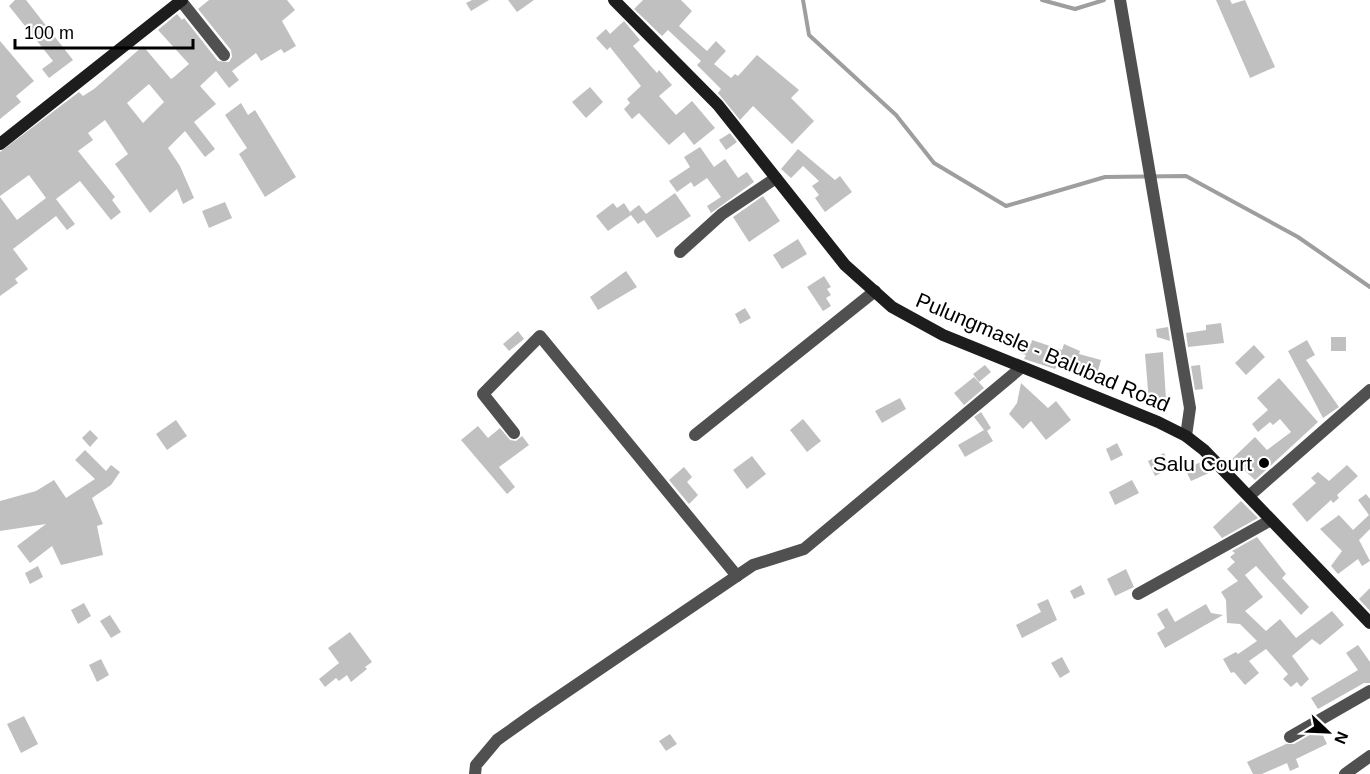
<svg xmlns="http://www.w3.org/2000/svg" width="1370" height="774" viewBox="0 0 1370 774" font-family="Helvetica,sans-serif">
<rect width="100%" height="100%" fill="#fff"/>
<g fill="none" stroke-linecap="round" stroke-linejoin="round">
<g stroke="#9e9e9e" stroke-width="4">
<path d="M 803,0 L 809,35 L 896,115 L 934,163 L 1006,206 L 1105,177 L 1186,176 L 1298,237 L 1370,287"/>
<path d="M 1042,0 L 1075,9 L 1104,0"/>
</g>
</g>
<g fill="#c0c0c0" fill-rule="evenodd">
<path d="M 15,0 L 26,0 L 73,60 L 49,78 L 42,69 L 53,61 L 9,6 Z"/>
<path d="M 209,0 L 287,0 L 295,10 L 282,21 L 296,46 L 284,53 L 281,49 L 261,61 L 256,53 L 232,71 L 239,80 L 229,88 L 216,71 L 200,86 L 216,104 L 194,122 L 215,149 L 205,157 L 185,131 L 168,148 L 180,166 L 194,198 L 183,204 L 177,189 L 150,213 L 115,164 L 128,154 L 105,120 L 88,133 L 93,140 L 78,151 L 115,197 L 112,200 L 121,212 L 111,220 L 80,181 L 56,199 L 75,224 L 67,230 L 56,216 L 13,249 L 28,269 L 15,279 L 18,283 L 0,296 L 0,197 L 17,220 L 46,198 L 29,175 L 0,196 L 0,152 L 79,92 L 83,96 L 94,89 L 143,46 L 171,79 L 174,77 L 189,64 L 158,30 L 177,14 L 182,20 L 184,18 L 218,61 L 229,62 L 232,57 L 231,50 L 198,9 ZM 149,84 L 164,102 L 143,123 L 127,103 Z"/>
<path d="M 472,0 L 489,0 L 471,11 L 466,3 Z"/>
<path d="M 508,0 L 534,0 L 517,12 Z"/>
<path d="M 643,0 L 681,0 L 692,11 L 679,26 L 707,51 L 716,41 L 726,51 L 714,64 L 731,78 L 735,74 L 738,76 L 757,55 L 799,90 L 791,98 L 814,121 L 792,144 L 753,106 L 740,120 L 718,93 L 721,89 L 697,65 L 701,61 L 668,30 L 662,36 L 634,9 Z"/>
<path d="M 1216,0 L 1230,0 L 1232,4 L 1245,0 L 1275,67 L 1250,78 Z"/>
<path d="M 624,21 L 640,40 L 633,46 L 657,73 L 659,70 L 672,85 L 659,96 L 676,115 L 692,101 L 715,128 L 694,145 L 684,132 L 669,145 L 639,113 L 632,119 L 624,109 L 630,103 L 627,99 L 641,86 L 610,47 L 607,50 L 596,38 L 606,29 L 610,34 Z"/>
<path d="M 0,41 L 34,81 L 16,96 L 21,102 L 0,119 Z"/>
<path d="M 590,87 L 603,102 L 586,118 L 572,102 Z"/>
<path d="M 241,103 L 248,115 L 255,110 L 296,177 L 265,197 L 239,154 L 247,148 L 225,115 Z"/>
<path d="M 730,133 L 737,142 L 726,150 L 719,140 Z"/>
<path d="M 700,147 L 714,167 L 725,159 L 738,178 L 747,172 L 754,182 L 711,213 L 707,206 L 721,197 L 707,178 L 694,187 L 691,182 L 677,192 L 669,181 L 690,167 L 684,157 Z"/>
<path d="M 798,149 L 835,180 L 840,176 L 852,192 L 825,212 L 815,198 L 819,195 L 812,186 L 819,181 L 803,166 L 791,178 L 781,169 Z"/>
<path d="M 675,193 L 691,216 L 657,238 L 644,220 L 638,224 L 631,215 L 608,231 L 596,216 L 613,203 L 617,208 L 624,203 L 630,212 L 639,205 L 646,214 Z"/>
<path d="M 763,196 L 780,221 L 749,242 L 733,217 Z"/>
<path d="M 225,202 L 232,218 L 209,228 L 202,211 Z"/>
<path d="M 798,239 L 807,254 L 782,269 L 773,255 Z"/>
<path d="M 626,271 L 637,287 L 598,310 L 590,297 Z"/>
<path d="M 824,276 L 831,287 L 827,289 L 831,295 L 826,298 L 831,306 L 823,311 L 807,287 Z"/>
<path d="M 745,308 L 751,318 L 740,324 L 735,314 Z"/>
<path d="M 1221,323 L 1224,343 L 1188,347 L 1186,333 L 1206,330 L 1206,325 Z"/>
<path d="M 1168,327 L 1170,341 L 1157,337 L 1156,329 Z"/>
<path d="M 518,331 L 524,339 L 509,351 L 503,344 Z"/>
<rect x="1331" y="337" width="15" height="14"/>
<path d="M 1032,340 L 1062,350 L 1064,344 L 1080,351 L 1079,354 L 1101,360 L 1096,378 L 1057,365 L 1055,369 L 1024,359 L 1026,355 L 1020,353 L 1024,341 L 1031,344 Z"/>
<path d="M 1307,340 L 1315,355 L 1306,360 L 1339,407 L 1323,418 L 1288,351 Z"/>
<path d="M 1254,345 L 1265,357 L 1246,375 L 1235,363 Z"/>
<path d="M 1163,352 L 1166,400 L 1149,402 L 1145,354 Z"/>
<path d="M 985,365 L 991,372 L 979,382 L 973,374 Z"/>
<path d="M 1200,365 L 1203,389 L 1195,390 L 1191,366 Z"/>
<path d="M 974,377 L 984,388 L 964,405 L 954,393 Z"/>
<path d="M 1279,378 L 1318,422 L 1255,480 L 1232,459 L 1255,437 L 1267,450 L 1291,432 L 1280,419 L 1273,425 L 1270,422 L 1258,432 L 1252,424 L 1268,410 L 1257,398 Z"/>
<path d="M 1021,383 L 1048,408 L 1056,401 L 1071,420 L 1046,440 L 1031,421 L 1023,429 L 1009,414 L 1017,403 Z"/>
<path d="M 900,398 L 906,409 L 882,423 L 875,411 Z"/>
<path d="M 981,412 L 991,428 L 987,431 L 993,441 L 965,457 L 958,445 L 984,430 L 974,417 Z"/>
<path d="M 803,419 L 821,441 L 807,452 L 790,430 Z"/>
<path d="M 176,420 L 187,436 L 167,450 L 156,434 Z"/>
<path d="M 478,426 L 488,438 L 500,428 L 510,440 L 516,441 L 522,436 L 529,445 L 499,467 L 515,487 L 507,494 L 461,440 Z"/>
<path d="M 90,430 L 98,438 L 90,447 L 82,438 Z"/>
<path d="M 1117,443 L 1123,455 L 1111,461 L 1106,449 Z"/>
<path d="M 85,450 L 106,471 L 111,465 L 120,472 L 111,485 L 92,498 L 103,524 L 97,526 L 103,555 L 61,565 L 52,546 L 30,563 L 17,546 L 46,524 L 0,531 L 0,501 L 36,491 L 54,480 L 66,498 L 95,479 L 75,460 Z"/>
<path d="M 1164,453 L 1171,468 L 1155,476 L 1148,461 Z"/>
<path d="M 752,456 L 766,474 L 747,489 L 733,470 Z"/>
<path d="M 1203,461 L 1209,473 L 1191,481 L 1185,469 Z"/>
<path d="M 1347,465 L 1358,476 L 1337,495 L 1339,498 L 1333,503 L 1331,500 L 1307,522 L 1292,504 L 1316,483 L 1311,478 L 1318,472 L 1329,481 Z"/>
<path d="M 684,467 L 692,477 L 687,482 L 698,495 L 689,504 L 669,480 Z"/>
<path d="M 1132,480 L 1139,493 L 1115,505 L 1109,492 Z"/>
<path d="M 1366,494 L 1370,499 L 1370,529 L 1359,540 L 1370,561 L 1362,566 L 1358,559 L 1338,574 L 1331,566 L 1342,551 L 1320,529 L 1339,515 L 1353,530 L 1369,515 L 1358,500 Z"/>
<path d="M 1241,501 L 1258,518 L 1222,538 L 1213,527 Z"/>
<path d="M 1257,537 L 1286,574 L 1282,578 L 1309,607 L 1301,615 L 1256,566 L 1245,575 L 1263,597 L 1245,611 L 1266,631 L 1280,619 L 1296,638 L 1332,611 L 1344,625 L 1320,645 L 1312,639 L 1292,656 L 1309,679 L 1301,687 L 1297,682 L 1291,687 L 1283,679 L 1288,674 L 1266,649 L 1249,661 L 1259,673 L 1245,685 L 1234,672 L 1231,673 L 1223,659 L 1236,652 L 1238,654 L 1257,641 L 1240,624 L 1227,623 L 1226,600 L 1221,592 L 1238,581 L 1227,569 L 1235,562 L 1230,557 L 1235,553 L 1232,551 Z"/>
<path d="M 38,566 L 43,577 L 30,584 L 25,573 Z"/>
<path d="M 1126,569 L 1134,587 L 1115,596 L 1107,579 Z"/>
<path d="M 1081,585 L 1085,594 L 1074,599 L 1070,591 Z"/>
<path d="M 1370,588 L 1370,611 L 1359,599 Z"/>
<path d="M 1048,599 L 1057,620 L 1022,638 L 1016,625 L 1041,612 L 1037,604 Z"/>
<path d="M 84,603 L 91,616 L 78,624 L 71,610 Z"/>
<path d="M 1206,604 L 1211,613 L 1223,615 L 1165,648 L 1157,633 L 1165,628 L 1157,614 L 1167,608 L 1175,622 Z"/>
<path d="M 110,615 L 121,632 L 111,638 L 100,621 Z"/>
<path d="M 350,632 L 372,662 L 365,667 L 367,669 L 351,682 L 347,675 L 339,681 L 336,678 L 325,687 L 319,679 L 339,663 L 328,648 Z"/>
<path d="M 1358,645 L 1370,662 L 1370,683 L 1364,683 L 1318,709 L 1311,698 L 1358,670 L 1346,653 Z"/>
<path d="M 1062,657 L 1070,672 L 1060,678 L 1051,663 Z"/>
<path d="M 101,659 L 109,675 L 97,682 L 89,665 Z"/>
<path d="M 24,716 L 38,744 L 21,753 L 7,724 Z"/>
<path d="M 1320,729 L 1327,744 L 1296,759 L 1299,767 L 1290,771 L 1287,763 L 1262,774 L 1253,774 L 1247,762 L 1286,744 L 1294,744 Z"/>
<path d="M 670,734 L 677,744 L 666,751 L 659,741 Z"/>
</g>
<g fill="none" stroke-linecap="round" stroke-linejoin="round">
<g stroke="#505050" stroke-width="12">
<path d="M 1120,0 L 1190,408 L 1186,436"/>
<path d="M 181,1 L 224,55"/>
<path d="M 680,252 L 722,214 L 776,178"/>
<path d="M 514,433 L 483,394 L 540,336 L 737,576"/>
<path d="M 695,435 L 875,291"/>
<path d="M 1249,496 L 1370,390"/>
<path d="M 1138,594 L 1271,520"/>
<path d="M 1290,737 L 1370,691"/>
<path d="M 475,774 L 476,765 L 497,740 L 535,713 L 753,565 L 804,549 L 1022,367"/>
<path d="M 1345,774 L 1370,756"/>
</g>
<g stroke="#1d1d1d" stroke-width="12">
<path d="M 614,0 L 718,105 L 845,265 L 892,307 L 943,335 L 1158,422 L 1186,436 L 1204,450 L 1370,623"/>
<path d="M 0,144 L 182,0"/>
</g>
</g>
<circle fill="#000" stroke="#fff" stroke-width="2" cx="1264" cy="463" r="6"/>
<g text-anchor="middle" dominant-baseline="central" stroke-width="4.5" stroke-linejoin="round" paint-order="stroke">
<g font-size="21" fill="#000" stroke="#fff">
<text transform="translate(1043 352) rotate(23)">Pulungmasle - Balubad Road</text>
</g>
<g font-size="21" fill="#000" stroke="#fff" text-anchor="end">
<text x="1252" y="463">Salu Court</text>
</g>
</g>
<g transform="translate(1328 732) rotate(113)" stroke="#ffffff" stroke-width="4.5" paint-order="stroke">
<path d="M0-4.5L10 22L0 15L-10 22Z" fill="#000000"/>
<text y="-9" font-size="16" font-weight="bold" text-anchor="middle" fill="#000000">N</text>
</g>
<path d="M15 39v9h178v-9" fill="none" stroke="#000000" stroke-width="3"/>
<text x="24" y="39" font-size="18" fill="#000000" stroke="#ffffff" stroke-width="4.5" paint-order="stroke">100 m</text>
</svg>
